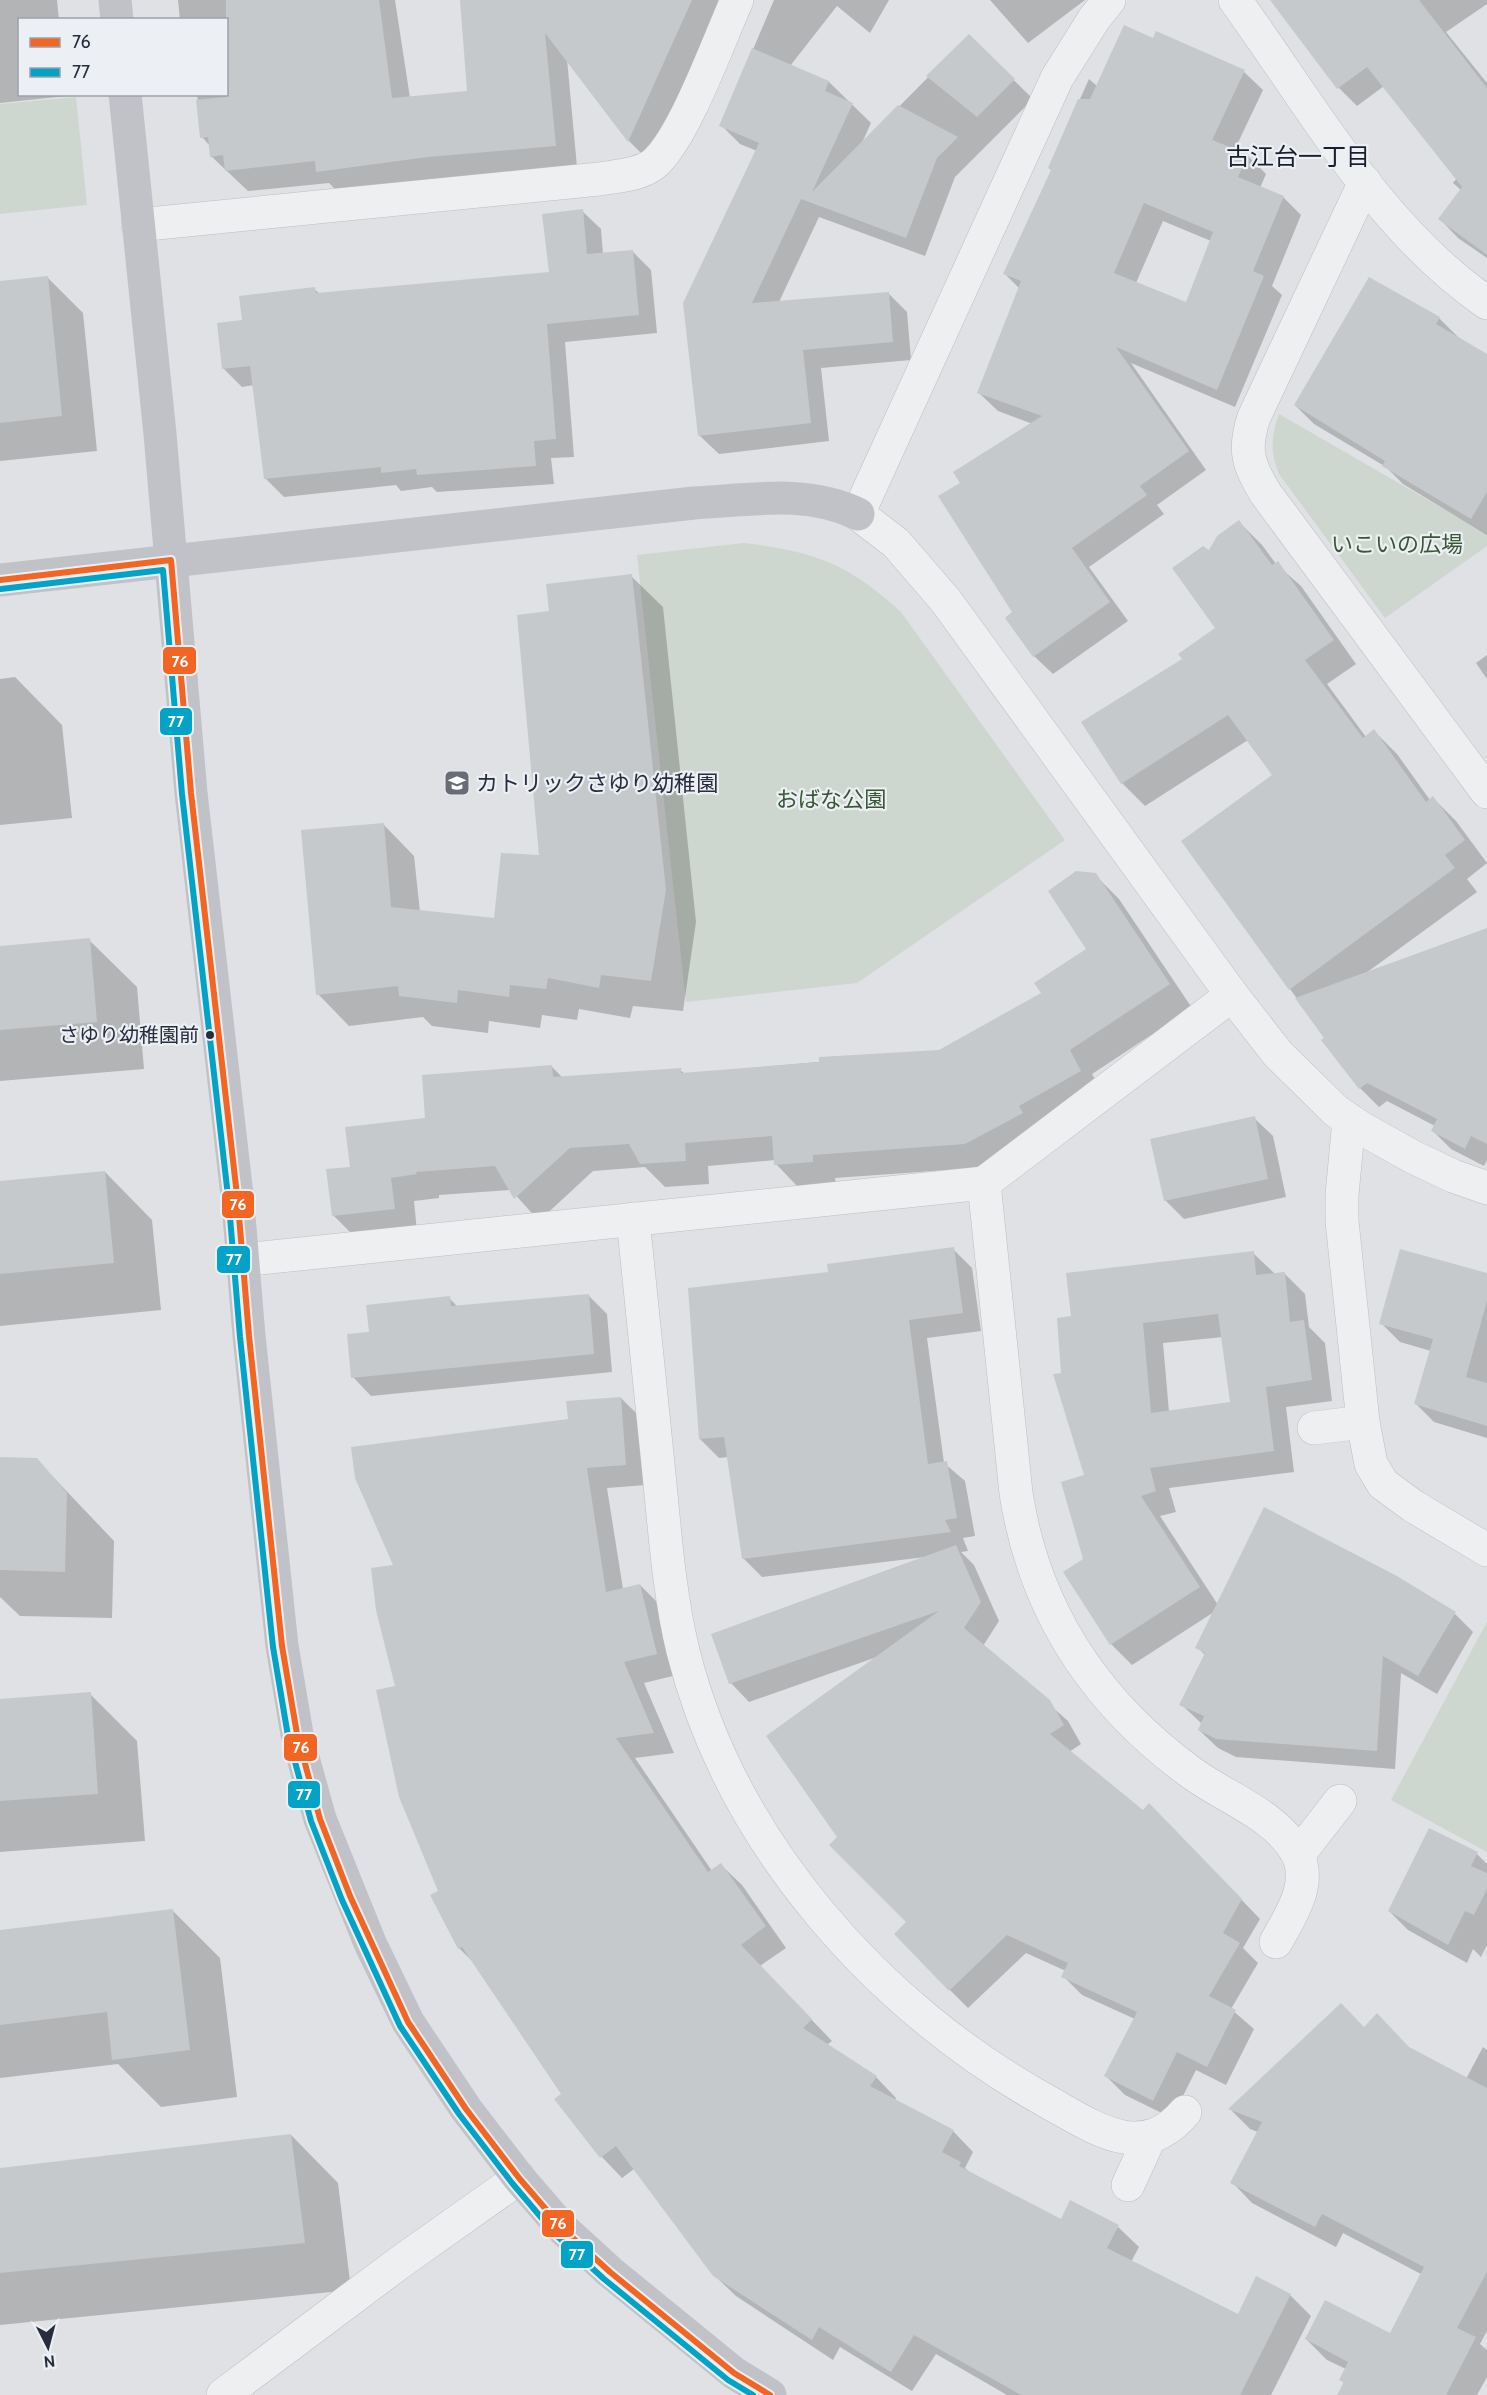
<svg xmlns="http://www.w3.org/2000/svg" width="1487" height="2395" viewBox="0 0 1487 2395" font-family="Cabin,'Noto Sans JP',sans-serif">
<rect width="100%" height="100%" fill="#dfe1e4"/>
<g fill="#ced7cf">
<path d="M 76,97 L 87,205 L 0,214 L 0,104 Z"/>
<path d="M 1279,414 L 1487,534 L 1487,546 L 1385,618 L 1279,474 C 1270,452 1271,435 1279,414 Z"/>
<path d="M 744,543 C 816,552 847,563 901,612 L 1065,840 L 857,983 L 686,1002 L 637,555 Z"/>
<path d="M 1487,1622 L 1487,1852 L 1391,1800 Z"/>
</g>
<g fill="#0003" fill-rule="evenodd">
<path d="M 0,0 L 57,0 L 59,20 L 20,20 L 20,94 L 67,96 L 0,103 Z"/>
<path d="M 178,0 L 395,0 L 410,98 L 469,93 L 462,0 L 725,0 L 651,163 L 629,141 L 567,59 L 577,167 L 339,193 L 329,183 L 248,191 L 211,156 L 210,146 L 202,137 L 197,94 L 226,94 L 226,20 L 180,20 Z"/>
<path d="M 774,0 L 889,0 L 870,33 L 837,6 L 790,66 L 829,82 L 871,123 L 861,145 L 969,36 L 1033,99 L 955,177 L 925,256 L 819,217 L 779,302 L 888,293 L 907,312 L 911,360 L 821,368 L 829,441 L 719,454 L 700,436 L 757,151 L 740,144 L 721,125 Z"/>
<path d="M 990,0 L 1085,0 L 1028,43 Z"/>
<path d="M 1273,0 L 1487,0 L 1487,4 L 1446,32 L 1487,83 L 1487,258 L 1458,238 L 1440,219 L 1461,190 L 1453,183 L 1457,178 L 1384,86 L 1357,106 L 1339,88 Z"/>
<path d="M 1153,40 L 1244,72 L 1263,90 L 1235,149 L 1247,155 L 1266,174 L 1260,188 L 1283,197 L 1301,215 L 1272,286 L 1282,295 L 1235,407 L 1131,363 L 1206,470 L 1157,505 L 1164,514 L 1089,567 L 1128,621 L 1053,674 L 1034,656 L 963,483 L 1033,424 L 998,411 L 979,393 L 1020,289 L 1005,274 L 1052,171 L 1049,168 L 1089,79 L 1098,87 ZM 1163,221 L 1211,241 L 1186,304 L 1136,283 Z"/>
<path d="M 582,211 L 601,229 L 603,254 L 633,252 L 651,270 L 657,333 L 565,342 L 574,457 L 551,458 L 554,484 L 437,492 L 432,487 L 401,491 L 396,485 L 284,497 L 265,478 L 254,385 L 242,387 L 223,368 L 244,321 L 314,289 L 320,294 L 551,274 Z"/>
<path d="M 48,278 L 83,313 L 97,451 L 0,461 L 0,283 Z"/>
<path d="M 1439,318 L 1458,337 L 1487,356 L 1487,535 L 1403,484 L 1386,467 L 1314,424 L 1295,405 Z"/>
<path d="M 1239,522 L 1262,545 L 1276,564 L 1301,586 L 1356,664 L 1327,684 L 1366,737 L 1374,731 L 1397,754 L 1430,800 L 1433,798 L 1456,821 L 1487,863 L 1467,879 L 1477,892 L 1366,973 L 1487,930 L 1487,1160 L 1484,1166 L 1451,1149 L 1433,1131 L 1435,1126 L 1387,1101 L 1379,1107 L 1360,1088 L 1323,1041 L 1326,1038 L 1290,989 L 1275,775 L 1248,740 L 1145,806 L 1122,783 L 1184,659 L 1217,628 L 1210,552 Z"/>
<path d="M 631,576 L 663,607 L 696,922 L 683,1011 L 633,1006 L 630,1018 L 579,1009 L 577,1020 L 542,1015 L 540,1028 L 489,1021 L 488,1033 L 432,1026 L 423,1017 L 349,1026 L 318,994 L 383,824 L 414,856 L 420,912 L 495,919 L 541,856 L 551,612 Z"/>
<path d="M 1487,655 L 1487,679 L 1476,663 Z"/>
<path d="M 15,677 L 62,725 L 72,818 L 0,825 L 0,679 Z"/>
<path d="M 1095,875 L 1119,899 L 1192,1008 L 1092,1074 L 1104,1095 L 989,1167 L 835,1178 L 836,1185 L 799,1188 L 776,1164 L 775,1160 L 708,1166 L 709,1184 L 665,1187 L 645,1167 L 593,1171 L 539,1221 L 511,1190 L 439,1195 L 439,1198 L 414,1201 L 417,1232 L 357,1239 L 333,1215 L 352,1168 L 427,1119 L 552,1067 L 562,1077 L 680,1070 L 685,1074 L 940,1051 L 1043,994 L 1088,950 Z"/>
<path d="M 89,940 L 137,987 L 144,1069 L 0,1081 L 0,948 Z"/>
<path d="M 1254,1118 L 1273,1136 L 1286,1197 L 1184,1219 L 1165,1200 Z"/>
<path d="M 105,1172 L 152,1220 L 161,1310 L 0,1326 L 0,1182 Z"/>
<path d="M 953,1249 L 972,1268 L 981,1331 L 927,1338 L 944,1463 L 965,1481 L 975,1536 L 963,1538 L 968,1551 L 961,1552 L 974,1565 L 999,1621 L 983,1646 L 1068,1721 L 1081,1744 L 1069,1752 L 1143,1813 L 1168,1823 L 1260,1919 L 1243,1948 L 1258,1963 L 1231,2009 L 1254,2029 L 1226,2085 L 1196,2070 L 1172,2118 L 1125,2095 L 1106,2076 L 1135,2019 L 1082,1995 L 1063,1976 L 1066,1971 L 1026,1953 L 968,2008 L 950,1990 L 908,1922 L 874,1658 L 749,1702 L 731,1683 L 925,1557 L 762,1577 L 743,1558 L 728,1457 L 719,1458 L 700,1439 L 829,1273 Z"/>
<path d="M 1253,1253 L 1274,1273 L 1284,1273 L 1305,1294 L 1309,1327 L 1325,1343 L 1332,1401 L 1286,1407 L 1294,1472 L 1169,1488 L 1176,1512 L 1160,1516 L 1218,1605 L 1455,1614 L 1473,1632 L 1437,1694 L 1401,1673 L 1395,1769 L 1236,1757 L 1218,1748 L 1199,1730 L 1202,1724 L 1181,1704 L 1205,1655 L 1197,1647 L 1214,1612 L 1132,1665 L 1111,1644 L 1085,1559 L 1086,1476 L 1063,1375 L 1073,1318 ZM 1223,1337 L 1232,1404 L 1169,1412 L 1163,1343 Z"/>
<path d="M 1487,1274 L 1487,1438 L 1434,1422 L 1416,1404 L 1431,1351 L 1400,1342 L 1381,1323 Z"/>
<path d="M 588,1295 L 607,1314 L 612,1372 L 371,1396 L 353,1377 L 371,1333 L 449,1298 L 458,1307 Z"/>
<path d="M 621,1398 L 642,1419 L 646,1485 L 607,1488 L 623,1589 L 640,1585 L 661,1606 L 677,1675 L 644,1683 L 674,1753 L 635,1758 L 712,1871 L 721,1865 L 742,1885 L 786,1948 L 760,1966 L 832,2041 L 827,2045 L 876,2077 L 896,2098 L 895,2101 L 953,2131 L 973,2152 L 965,2168 L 973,2175 L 1061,2221 L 1071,2202 L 1118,2227 L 1139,2247 L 1131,2262 L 1238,2316 L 1290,2295 L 1311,2316 L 1271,2395 L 1007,2395 L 936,2354 L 912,2391 L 840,2347 L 833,2360 L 736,2296 L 714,2275 L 634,2169 L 622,2178 L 602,2157 L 556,2100 L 563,2094 L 474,1963 L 459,1948 L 440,1892 L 396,1687 L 396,1566 L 569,1420 Z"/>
<path d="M 0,1458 L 36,1459 L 114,1541 L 112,1618 L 20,1616 L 0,1597 Z"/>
<path d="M 90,1694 L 137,1741 L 145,1841 L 0,1852 L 0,1700 Z"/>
<path d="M 1477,1854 L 1487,1864 L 1487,1945 L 1481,1957 L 1473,1949 L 1467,1963 L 1408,1930 L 1389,1911 Z"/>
<path d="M 172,1910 L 220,1958 L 237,2097 L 161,2107 L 118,2064 L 0,2078 L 0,1932 Z"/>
<path d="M 1364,2028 L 1420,2059 L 1466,2079 L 1483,2047 L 1487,2050 L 1487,2331 L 1480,2344 L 1487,2350 L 1487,2377 L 1477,2395 L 1339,2395 L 1345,2384 L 1341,2380 L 1346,2369 L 1327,2360 L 1306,2339 L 1390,2335 L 1421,2274 L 1343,2233 L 1336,2247 L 1252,2203 L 1232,2182 L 1258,2132 L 1250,2129 L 1230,2109 Z"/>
<path d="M 291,2135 L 338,2183 L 351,2290 L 0,2325 L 0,2169 Z"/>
</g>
<g fill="#c6c9cc" fill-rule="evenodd">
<path d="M 226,0 L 379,0 L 392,98 L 467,91 L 460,0 L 692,0 L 628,142 L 545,33 L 556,146 L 428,157 L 316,172 L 315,161 L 225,171 L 223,155 L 210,157 L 208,137 L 200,138 L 196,100 L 226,97 Z"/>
<path d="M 1270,0 L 1419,0 L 1487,88 L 1487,255 L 1438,219 L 1462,187 L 1367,67 L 1337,89 Z"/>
<path d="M 1124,25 L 1153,38 L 1156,31 L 1245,70 L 1212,140 L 1248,154 L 1238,177 L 1284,196 L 1253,271 L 1264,276 L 1217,390 L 1116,347 L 1189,451 L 1140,486 L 1147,495 L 1072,548 L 1110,602 L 1033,657 L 1005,618 L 1012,612 L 938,496 L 960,483 L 953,472 L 1042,416 L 977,393 L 1021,281 L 1003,274 L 1051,170 L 1048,168 L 1078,99 L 1090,99 ZM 1144,203 L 1213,232 L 1186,302 L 1114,273 Z"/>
<path d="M 969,34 L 1015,79 L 977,117 L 926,76 Z"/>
<path d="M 752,48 L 829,81 L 825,91 L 853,103 L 812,192 L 898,105 L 958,137 L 937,158 L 906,238 L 801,199 L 752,303 L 889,292 L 893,342 L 803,350 L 811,423 L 698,436 L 683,303 L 759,143 L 719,126 Z"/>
<path d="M 583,209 L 587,254 L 633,250 L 639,315 L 547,324 L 556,439 L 534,441 L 536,466 L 417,475 L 416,469 L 381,473 L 381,467 L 264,479 L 250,366 L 222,369 L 217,323 L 242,320 L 239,296 L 315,287 L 316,293 L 549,272 L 542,214 Z"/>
<path d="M 48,276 L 62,416 L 0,423 L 0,281 Z"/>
<path d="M 1369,277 L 1440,317 L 1436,324 L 1487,354 L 1487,492 L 1471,519 L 1382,466 L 1385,461 L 1294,405 Z"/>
<path d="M 1239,520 L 1272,565 L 1278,561 L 1334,640 L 1305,660 L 1363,738 L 1374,729 L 1426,802 L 1433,796 L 1465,840 L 1445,855 L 1455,868 L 1289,990 L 1181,841 L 1272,775 L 1228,715 L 1121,784 L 1081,722 L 1182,659 L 1178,654 L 1215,628 L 1172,568 L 1203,546 L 1209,550 L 1217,536 Z"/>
<path d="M 632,574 L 666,890 L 651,981 L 601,975 L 599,988 L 548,978 L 546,989 L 510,985 L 509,997 L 458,990 L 457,1003 L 399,996 L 398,986 L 316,995 L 301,830 L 384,823 L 391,907 L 494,918 L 501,853 L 539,855 L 517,615 L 549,611 L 546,584 Z"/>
<path d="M 1076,871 L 1096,873 L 1170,984 L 1070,1050 L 1081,1071 L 1019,1106 L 1023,1113 L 965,1144 L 813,1155 L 813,1162 L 774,1165 L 772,1136 L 685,1143 L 686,1161 L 640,1164 L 629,1144 L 570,1148 L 514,1199 L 495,1166 L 416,1172 L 417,1174 L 391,1178 L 395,1209 L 332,1216 L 326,1169 L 350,1167 L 345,1127 L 425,1118 L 422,1075 L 552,1065 L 553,1077 L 681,1068 L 681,1073 L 819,1062 L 819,1057 L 939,1050 L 1041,993 L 1034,983 L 1086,949 L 1048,891 Z"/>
<path d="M 1487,928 L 1487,1144 L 1471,1136 L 1465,1149 L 1431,1131 L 1437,1119 L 1367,1083 L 1359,1089 L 1321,1040 L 1324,1038 L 1295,998 Z"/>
<path d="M 90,938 L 97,1022 L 0,1030 L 0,946 Z"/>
<path d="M 1255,1116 L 1268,1179 L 1164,1201 L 1150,1139 Z"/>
<path d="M 105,1171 L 114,1263 L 0,1274 L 0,1181 Z"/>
<path d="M 954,1247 L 963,1313 L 909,1320 L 928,1464 L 947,1461 L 957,1518 L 945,1520 L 951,1532 L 742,1559 L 724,1437 L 699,1439 L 688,1288 L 828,1272 L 827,1264 Z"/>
<path d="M 1400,1249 L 1487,1273 L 1487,1301 L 1466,1377 L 1487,1383 L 1487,1426 L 1414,1404 L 1433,1339 L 1379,1324 Z"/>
<path d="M 1254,1251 L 1256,1275 L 1285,1272 L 1290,1322 L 1304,1320 L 1312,1380 L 1266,1387 L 1274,1451 L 1150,1468 L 1156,1491 L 1141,1496 L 1200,1587 L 1110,1645 L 1063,1572 L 1083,1559 L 1061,1482 L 1084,1475 L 1053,1374 L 1061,1373 L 1057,1318 L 1071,1316 L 1066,1273 ZM 1218,1314 L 1230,1402 L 1151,1413 L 1143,1323 Z"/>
<path d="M 589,1294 L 594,1354 L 351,1378 L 347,1334 L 369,1332 L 366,1305 L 450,1296 L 451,1306 Z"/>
<path d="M 621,1397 L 626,1465 L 587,1468 L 606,1592 L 640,1584 L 657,1654 L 624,1662 L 654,1733 L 616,1738 L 708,1872 L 721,1863 L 766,1926 L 741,1945 L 812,2019 L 803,2028 L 877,2076 L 870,2086 L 954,2130 L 942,2152 L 961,2162 L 959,2166 L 1061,2219 L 1070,2200 L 1119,2225 L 1107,2248 L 1238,2314 L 1256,2276 L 1291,2294 L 1240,2395 L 1021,2395 L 914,2335 L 891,2372 L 819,2327 L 812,2340 L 713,2276 L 616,2146 L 600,2158 L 554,2099 L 561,2094 L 462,1947 L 458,1949 L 430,1895 L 438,1891 L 399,1797 L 376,1690 L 395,1686 L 376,1610 L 371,1568 L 393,1565 L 355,1478 L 351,1447 L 568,1419 L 566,1401 Z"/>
<path d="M 0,1457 L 37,1458 L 67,1493 L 65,1572 L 0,1570 Z"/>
<path d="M 1264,1507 L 1397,1576 L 1456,1612 L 1418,1676 L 1383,1656 L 1377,1751 L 1216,1739 L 1198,1730 L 1204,1716 L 1179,1705 L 1205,1653 L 1195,1648 Z"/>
<path d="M 956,1545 L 981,1602 L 964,1628 L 1050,1700 L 1064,1725 L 1050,1734 L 1143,1810 L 1149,1803 L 1242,1899 L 1223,1933 L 1240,1943 L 1209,1996 L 1236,2010 L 1207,2067 L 1177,2052 L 1153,2101 L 1104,2076 L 1137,2012 L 1061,1977 L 1068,1963 L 1007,1935 L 949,1991 L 894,1934 L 906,1922 L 829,1845 L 837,1837 L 766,1736 L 939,1611 L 729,1684 L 711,1634 Z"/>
<path d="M 91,1692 L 98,1794 L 0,1801 L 0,1699 Z"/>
<path d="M 1429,1828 L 1478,1852 L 1471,1866 L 1487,1873 L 1487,1889 L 1474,1915 L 1465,1911 L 1448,1945 L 1388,1911 Z"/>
<path d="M 173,1909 L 190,2050 L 112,2060 L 107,2012 L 0,2025 L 0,1930 Z"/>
<path d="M 1341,2003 L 1364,2027 L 1377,2013 L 1409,2047 L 1487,2088 L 1487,2272 L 1457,2328 L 1476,2337 L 1446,2395 L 1337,2395 L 1344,2382 L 1339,2380 L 1348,2362 L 1305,2339 L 1325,2300 L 1390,2333 L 1424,2267 L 1322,2214 L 1315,2227 L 1230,2183 L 1262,2122 L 1228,2109 Z"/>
<path d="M 291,2134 L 305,2243 L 0,2273 L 0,2168 Z"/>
</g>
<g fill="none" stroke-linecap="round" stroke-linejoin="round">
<g stroke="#bcbec1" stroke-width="34">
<g id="street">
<path d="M 1109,0 L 1094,19 L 1057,78 L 858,514 L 896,543 L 946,601 L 1232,995 L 1278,1054 L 1336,1111 L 1361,1128 L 1413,1157 L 1453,1176 L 1487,1188"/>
<path d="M 1235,0 C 1311,105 1379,228 1487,303"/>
<path d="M 1365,182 L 1254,417 C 1243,450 1248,465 1266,494 L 1487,792"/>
<path d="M 138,225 L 599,179 C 618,176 642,175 656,162 C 686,133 719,40 737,0"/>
<path d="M 1349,1120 L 1342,1195 L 1342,1221 L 1363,1422 L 1371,1464 L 1383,1484 L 1413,1506 L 1487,1550"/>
<path d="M 984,1183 L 1016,1493 C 1034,1610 1094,1701 1189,1771 C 1223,1797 1276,1814 1297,1853 C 1313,1884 1290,1916 1276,1942"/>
<path d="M 633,1219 C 641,1304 650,1389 659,1474 C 665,1533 669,1593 683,1651 C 731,1843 878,2008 1048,2102 C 1095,2128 1142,2163 1185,2112"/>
<path d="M 242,1260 L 984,1183 L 1232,995"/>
<path d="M 1314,1428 L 1363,1422"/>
<path d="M 1298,1855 L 1340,1801"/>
<path d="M 1128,2185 L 1149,2139"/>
<path d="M 223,2395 L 399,2263 L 519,2178"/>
</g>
</g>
<use href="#street" stroke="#eeeff1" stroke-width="33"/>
<g stroke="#c0c2c7" stroke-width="33">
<path d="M 115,0 L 117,20"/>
<path d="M 125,94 L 160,434 L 191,793 L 238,1204 L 249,1336 L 282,1646 L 297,1734 L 305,1765 L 320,1819 L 370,1943 L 408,2022 L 466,2109 L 519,2178 L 563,2229 L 610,2272 L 734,2373 L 770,2395"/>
<path d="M 0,580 L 694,503 C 750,500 807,489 858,514"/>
</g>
<g stroke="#eceff4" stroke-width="10">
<path id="bus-1" d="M 0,580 L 171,560 L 191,793 L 238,1204 L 249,1336 L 282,1646 L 297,1734 L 320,1819 L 350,1896 L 408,2022 L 466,2109 L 519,2178 L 563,2229 L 610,2272 L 734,2373 L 770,2395"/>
</g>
<g stroke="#eceff4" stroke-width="10">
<path id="bus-2" d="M 1,589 L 163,570 L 182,794 L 229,1205 L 240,1337 L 273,1647 L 288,1736 L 311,1821 L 342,1900 L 400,2026 L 459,2114 L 512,2183 L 556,2235 L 604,2279 L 728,2380 L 753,2395"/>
</g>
<use href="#bus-1" stroke="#f26522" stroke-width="6"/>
<use href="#bus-2" stroke="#02a3c7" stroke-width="6"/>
</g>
<defs>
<g id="school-square" transform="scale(1.35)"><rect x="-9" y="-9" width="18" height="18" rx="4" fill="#676c77" stroke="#eceff4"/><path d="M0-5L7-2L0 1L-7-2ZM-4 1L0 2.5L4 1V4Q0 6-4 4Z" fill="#fff"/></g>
</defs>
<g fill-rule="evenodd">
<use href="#school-square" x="457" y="783"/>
</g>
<circle fill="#272d3c" stroke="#eceff4" stroke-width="2" cx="210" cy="1035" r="5"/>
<g text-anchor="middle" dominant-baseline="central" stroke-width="4.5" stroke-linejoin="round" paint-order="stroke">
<g font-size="20" fill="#272d3c" stroke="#eceff4" text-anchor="end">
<text x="199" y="1035">さゆり幼稚園前</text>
</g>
<g font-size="22" fill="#395735" stroke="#eceff4">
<text x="1397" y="544">いこいの広場</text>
<text x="831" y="799">おばな公園</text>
</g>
<g font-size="22" fill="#272d3c" stroke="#eceff4" text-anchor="start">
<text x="476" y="783">カトリックさゆり幼稚園</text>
</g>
<g font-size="24" fill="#1a1e2c" stroke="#eceff4">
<text x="1298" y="156">古江台一丁目</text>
</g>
</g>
<g stroke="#eceff4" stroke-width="2">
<rect x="162" y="646" width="35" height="29" rx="6" fill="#f26522"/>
<rect x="159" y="707" width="34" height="29" rx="6" fill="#02a3c7"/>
<rect x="221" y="1190" width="34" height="29" rx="6" fill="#f26522"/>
<rect x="216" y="1245" width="35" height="29" rx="6" fill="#02a3c7"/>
<rect x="283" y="1733" width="35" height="29" rx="6" fill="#f26522"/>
<rect x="287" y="1780" width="34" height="29" rx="6" fill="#02a3c7"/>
<rect x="541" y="2209" width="34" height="29" rx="6" fill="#f26522"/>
<rect x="560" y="2240" width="34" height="29" rx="6" fill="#02a3c7"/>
</g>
<g font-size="16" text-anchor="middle" font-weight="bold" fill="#fff">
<text x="180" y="667">76</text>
<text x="176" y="727">77</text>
<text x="238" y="1210">76</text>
<text x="234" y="1265">77</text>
<text x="301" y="1753">76</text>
<text x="304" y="1800">77</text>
<text x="558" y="2229">76</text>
<text x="577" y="2260">77</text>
</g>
<rect x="18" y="18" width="210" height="78" fill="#eceff4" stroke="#9da1aa" stroke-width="1.5"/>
<rect x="30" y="38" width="30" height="9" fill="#f26522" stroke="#9da1aa" stroke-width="1.5"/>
<text x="72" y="48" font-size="18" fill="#272d3c">76</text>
<rect x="30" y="68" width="30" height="9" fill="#02a3c7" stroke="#9da1aa" stroke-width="1.5"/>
<text x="72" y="78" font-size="18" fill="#272d3c">77</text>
<g transform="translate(48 2347) rotate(174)" stroke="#eceff4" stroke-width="4.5" paint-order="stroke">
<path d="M0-4.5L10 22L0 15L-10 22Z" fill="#272d3c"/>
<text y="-9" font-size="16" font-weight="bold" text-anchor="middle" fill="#272d3c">N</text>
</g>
</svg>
